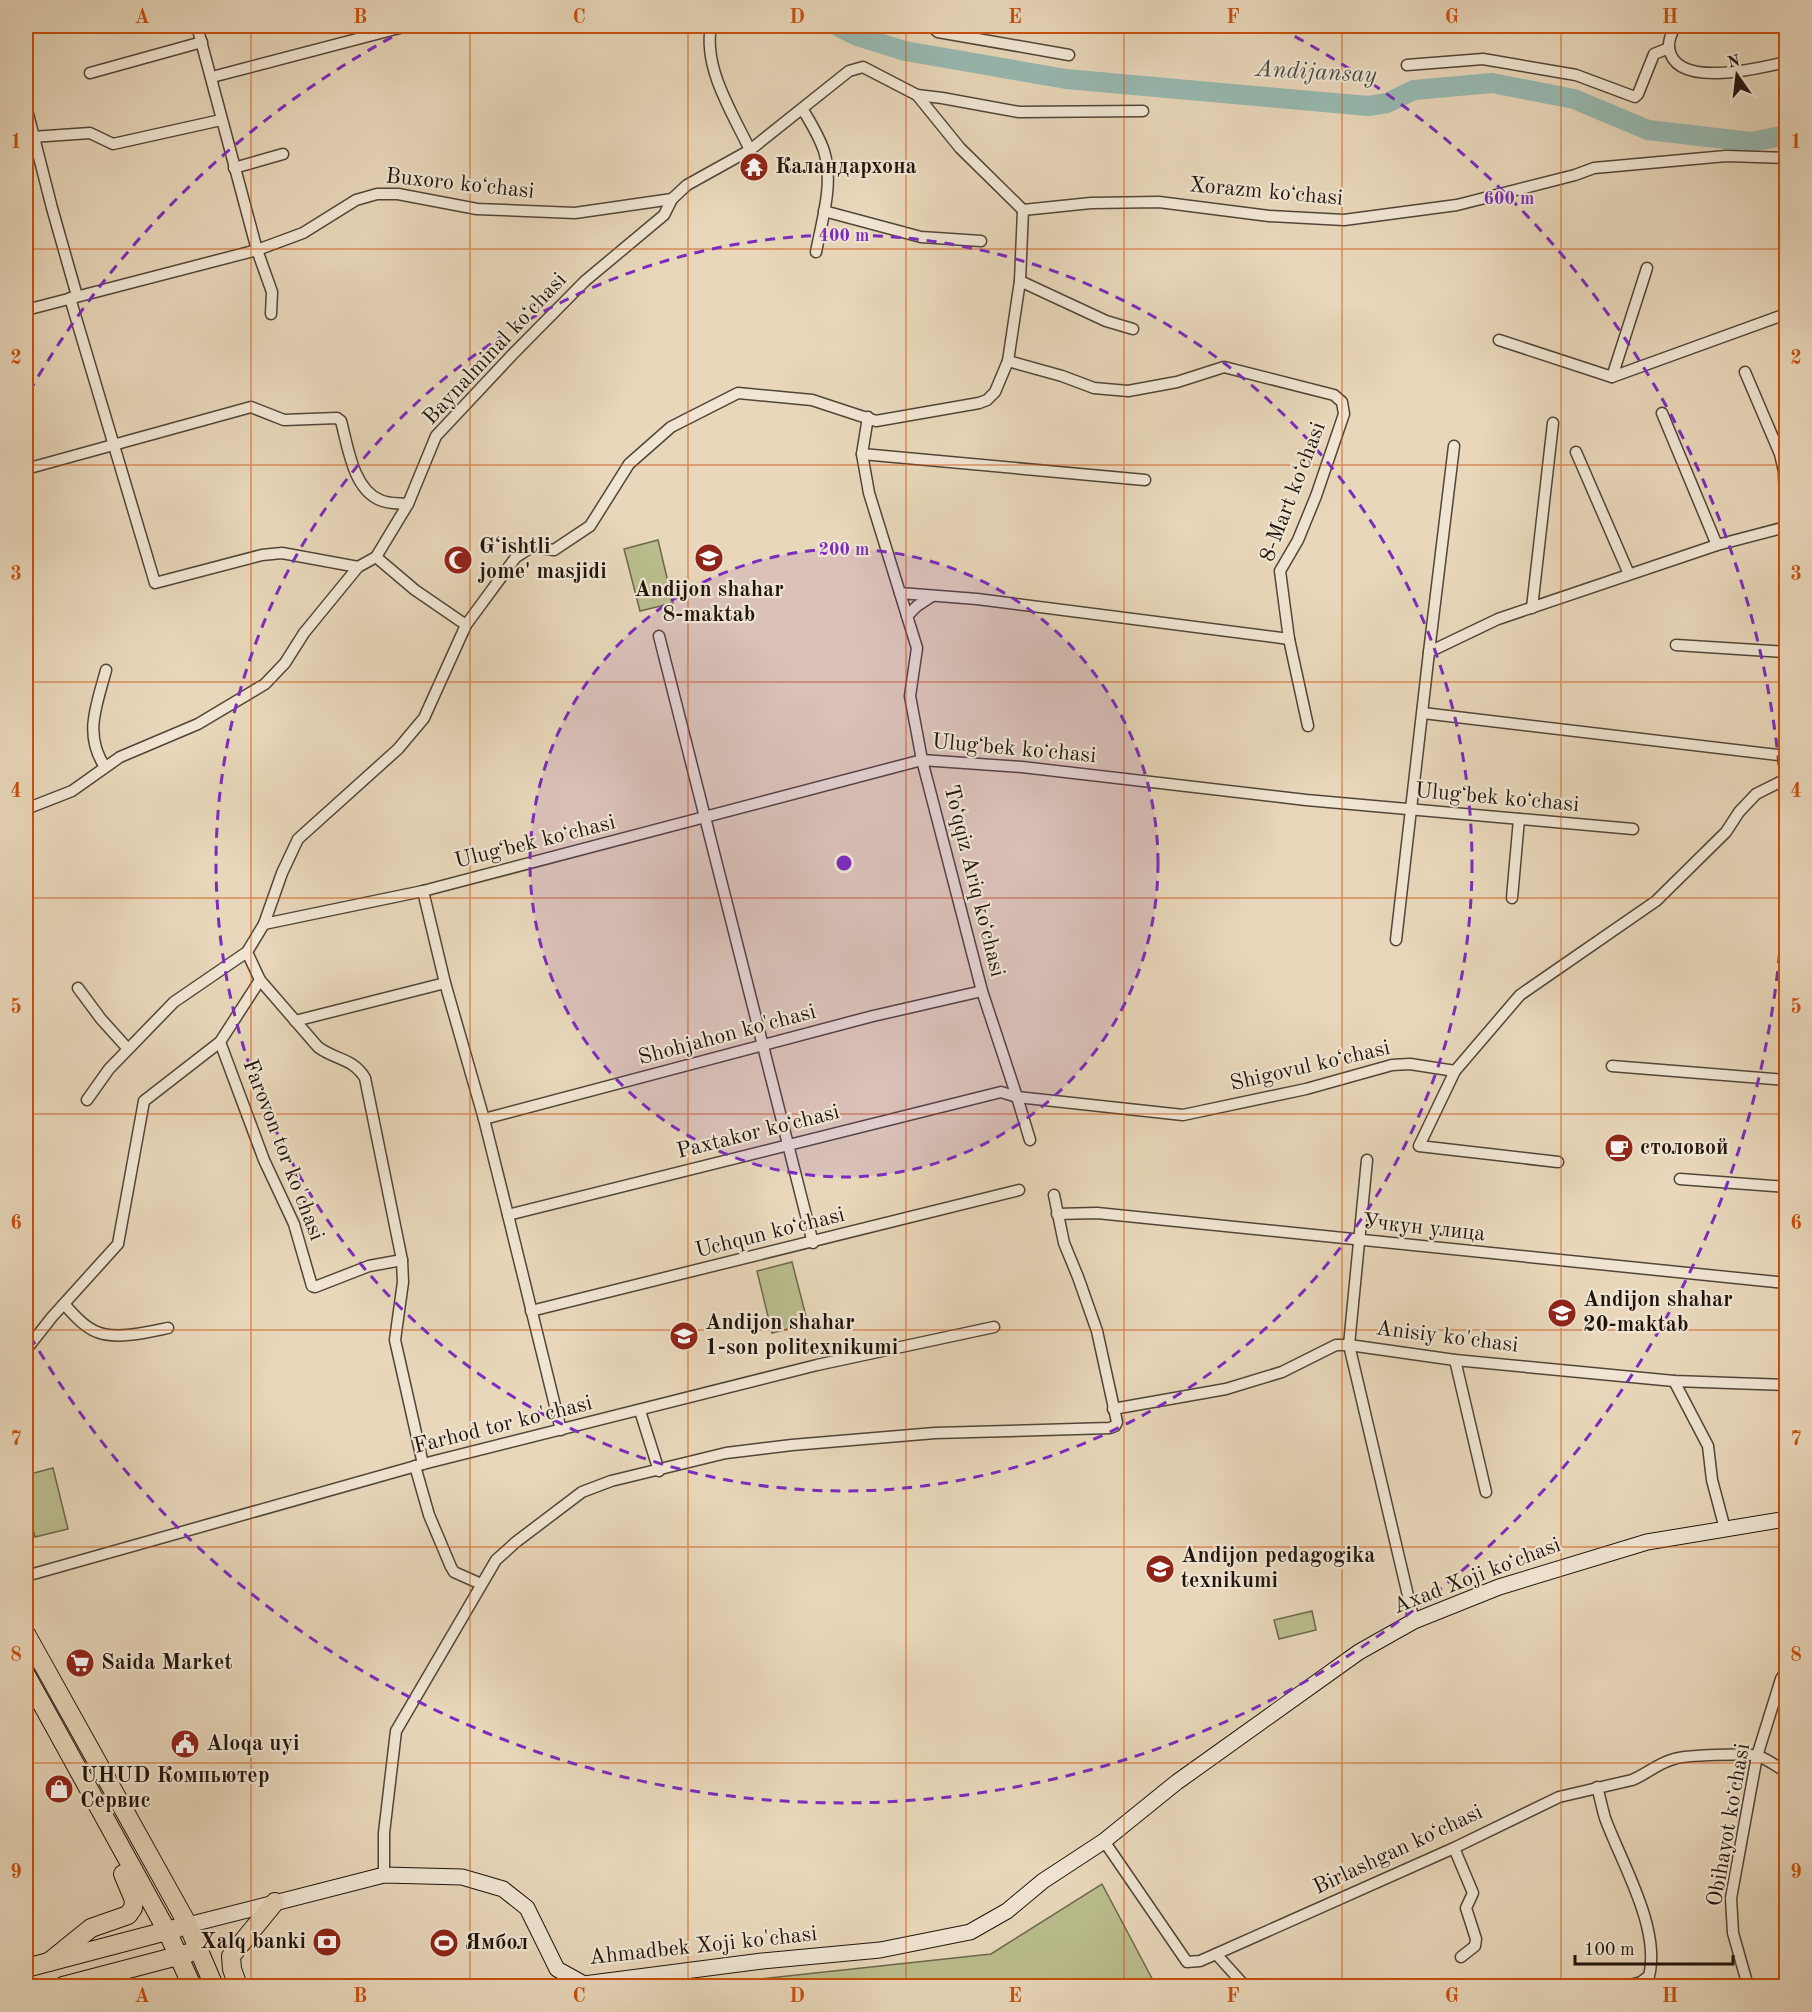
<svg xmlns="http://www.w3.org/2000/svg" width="1812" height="2012" viewBox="0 0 1812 2012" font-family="'Old Standard TT',serif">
<rect width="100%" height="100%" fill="#e8d7ba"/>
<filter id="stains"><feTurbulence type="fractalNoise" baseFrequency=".00333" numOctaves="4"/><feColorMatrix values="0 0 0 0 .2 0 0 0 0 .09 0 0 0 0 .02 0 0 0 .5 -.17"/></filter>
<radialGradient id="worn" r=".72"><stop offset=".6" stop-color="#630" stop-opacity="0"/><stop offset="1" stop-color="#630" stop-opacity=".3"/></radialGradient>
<g fill="#babd8d" stroke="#6c684d" stroke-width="1.5">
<path d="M 658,540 L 673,603 L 640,611 L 624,549 Z"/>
<path d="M 792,1262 L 808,1324 L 772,1333 L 757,1271 Z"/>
<path d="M 53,1468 L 68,1529 L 35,1537 L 26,1500 L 26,1475 Z"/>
<path d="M 1312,1611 L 1316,1630 L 1279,1639 L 1274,1620 Z"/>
<path d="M 1102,1884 L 1156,1986 L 695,1986 L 991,1954 Z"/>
</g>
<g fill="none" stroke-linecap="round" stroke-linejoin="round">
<path stroke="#97b9b1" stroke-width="20" d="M 837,26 L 857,36 L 905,51 L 1066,79 L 1368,106 L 1387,103 L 1414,90 L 1492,83 L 1574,99 L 1648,130 L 1751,142 L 1786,135"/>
<g stroke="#514538" stroke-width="13">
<g id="street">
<path d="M 197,26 L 257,250 L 272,292 L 271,314"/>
<path d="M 711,26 C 703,68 732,112 750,150"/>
<path d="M 931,26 L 938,32 L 1069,55"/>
<path d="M 1675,26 C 1672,32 1668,40 1669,48 C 1675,90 1760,68 1786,62"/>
<path d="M 1407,65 L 1483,59 L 1576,75 L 1635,97 L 1638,94 L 1654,54 L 1669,48"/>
<path d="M 90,73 L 202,42"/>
<path d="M 212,77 L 407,26"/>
<path d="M 917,95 L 942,98 L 1019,112 L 1143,111"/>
<path d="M 26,106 L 52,208 L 77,296"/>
<path d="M 803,110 C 811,123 819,136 824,151 C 834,183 822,220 816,252"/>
<path d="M 32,137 L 90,133 L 113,144 L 221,120"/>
<path d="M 234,168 L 283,154"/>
<path d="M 1023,210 L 1091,203 L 1159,202 L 1269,216 L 1344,220 L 1457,205 L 1575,175 L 1594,168 L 1726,156 L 1786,158"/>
<path d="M 824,211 L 921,237 L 981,241"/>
<path d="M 1020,281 L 1106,321 L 1133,329"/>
<path d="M 70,298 L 155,583 L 262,555 L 282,553 L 358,567"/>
<path d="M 26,310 L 257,250 L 303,233 L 356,200 L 377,194 L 398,194 L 477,209 L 575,213 L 672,199"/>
<path d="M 1499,340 L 1612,377 L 1786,314"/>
<path d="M 1008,361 L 1062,376 L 1094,388 L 1128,391 L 1177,382 L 1224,367 L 1334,395 L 1342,402 L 1344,414 L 1316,496 L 1298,540 L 1280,571 L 1289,639 L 1308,726"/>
<path d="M 1745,372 L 1780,454 L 1784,471 L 1786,527"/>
<path d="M 1612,377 L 1647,268"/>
<path d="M 1662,413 L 1717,545"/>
<path d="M 868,417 L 862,454 L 869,493 L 917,648 L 910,696 L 922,760 L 982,991 L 1017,1097 L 1030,1140"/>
<path d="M 1576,452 L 1629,574"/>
<path d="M 862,454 L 1145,480"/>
<path d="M 26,469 L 251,407 L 284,420 L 337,418 L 341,421 C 348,447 353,489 380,500 C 388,504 399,503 408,504"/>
<path d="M 376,557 L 415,590 L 466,625"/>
<path d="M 900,593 L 977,599 L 1289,639"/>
<path d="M 1532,608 L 1553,423"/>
<path d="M 907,616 L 917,606 L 932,596"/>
<path d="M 659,636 L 813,1243"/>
<path d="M 1676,645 L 1786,652"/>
<path d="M 1429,652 L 1454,446"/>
<path d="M 1423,713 L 1786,756"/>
<path d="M 105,767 C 83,734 97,705 106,670"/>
<path d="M 26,809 L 72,791 L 120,757 L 198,724 L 265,684 L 285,663 L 304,633 L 358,567 L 376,557 L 408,504 L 436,436 L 512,355 L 585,281 L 664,215 L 672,199 L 687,185 L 750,150 L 849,71 L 863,67 L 917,95 L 960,148 L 1023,210"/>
<path d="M 423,891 L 445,983 L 484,1119 L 508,1215 L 561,1430"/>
<path d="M 1512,898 L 1519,819"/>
<path d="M 264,924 L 423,891 L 922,760 L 1022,767 L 1306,800 L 1633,829"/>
<path d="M 1396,940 L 1429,652 L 1498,619 L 1717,545 L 1786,527"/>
<path d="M 260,980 L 318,1047 C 335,1060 353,1058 365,1078 L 402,1260 L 403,1282 L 395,1340 L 423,1464"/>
<path d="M 78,988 L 101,1019 L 128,1049"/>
<path d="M 295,1021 L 445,983"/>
<path d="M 220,1042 L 264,1160 L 294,1224 L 312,1286 L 315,1287 L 369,1266 L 402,1260"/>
<path d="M 1612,1066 L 1786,1080"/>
<path d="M 87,1100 L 109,1069 L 174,1002 L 247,952"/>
<path d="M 484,1119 L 873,1016 L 982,991"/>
<path d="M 1367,1160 L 1349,1345 L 1414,1621"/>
<path d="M 1558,1162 L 1419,1146 L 1455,1071 L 1520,995 L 1656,901 L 1726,832 L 1739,812 L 1756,794 L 1786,779"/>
<path d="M 1680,1179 L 1786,1187"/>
<path d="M 1057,1214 L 1097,1213 L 1786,1283"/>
<path d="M 508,1215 L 1001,1092 L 1017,1097 L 1183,1115 L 1306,1089 L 1392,1065 L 1410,1064 L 1455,1071"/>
<path d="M 64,1304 C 73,1314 84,1327 97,1332 C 116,1340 149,1332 168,1328"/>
<path d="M 531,1311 L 1019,1190"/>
<path d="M 26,1350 L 52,1317 L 118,1244 L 144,1101 L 220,1042 L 260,980 L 247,952 L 264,924 L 282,873 L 298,839 L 398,749 L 424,718 L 466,625 L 516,557 L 532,547 L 554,550 L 590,526 L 629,464 L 671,427 L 738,393 L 812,400 L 876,421 L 979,403 L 987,400 L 995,392 L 1008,361 L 1020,281 L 1023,210"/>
<path d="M 1455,1360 L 1486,1492"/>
<path d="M 1674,1381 L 1708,1446 L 1712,1480 L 1725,1529"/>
<path d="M 1113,1409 L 1226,1389 L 1282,1372 L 1336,1345 L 1349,1345 L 1455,1360 L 1674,1381 L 1786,1385"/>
<path d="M 640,1411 L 659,1471"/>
<path d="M 415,1466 L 429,1515 L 451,1567 L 454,1572 L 481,1584"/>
<path d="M 26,1576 L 423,1464 L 817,1365 L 994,1327"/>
<path d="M 1597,1787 C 1600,1797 1602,1808 1605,1818 C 1621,1862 1661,1928 1649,1976 L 1641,1982 L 1627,1986"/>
<path d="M 1104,1841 L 1187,1962 L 1200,1961 L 1216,1954 L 1245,1986"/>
<path d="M 1454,1848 L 1473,1893 L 1466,1908 L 1476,1939 L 1475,1946 L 1461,1957"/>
<path d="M 384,1875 L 384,1833 L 396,1731 L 496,1560 L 516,1542 L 582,1492 L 611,1481 L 726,1453 L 792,1445 L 935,1433 L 1110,1428 L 1115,1426 L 1117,1422 L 1097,1331 L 1078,1277 L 1064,1243 L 1054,1195"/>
<path d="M 1216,1954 L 1454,1848 L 1559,1797 L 1632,1780 C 1647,1774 1658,1763 1674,1759 C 1685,1755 1747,1753 1758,1756 C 1767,1759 1778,1767 1786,1772"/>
<path d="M 1748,1986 L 1733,1933 L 1731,1898 L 1757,1756 L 1781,1679 L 1786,1671"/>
</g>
</g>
<g stroke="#1f140d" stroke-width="17">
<path id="secondary" d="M 188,1925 L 384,1875 L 462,1877 L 503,1889 L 527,1908 L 557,1969 L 584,1984 L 762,1961 L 880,1950 L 970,1932 L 1007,1911 L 1043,1881 L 1104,1841 L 1177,1782 L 1359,1652 L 1414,1621 L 1499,1587 L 1647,1542 L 1786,1519"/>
</g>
<g stroke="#1f140d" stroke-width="20">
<g id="primary">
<path d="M 26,1634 L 188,1925 L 214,1986"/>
<path d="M 26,1675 L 167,1931 L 192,1986"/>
<path d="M 49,1962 L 91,1928 L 128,1915 L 133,1908 L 134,1900 L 123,1874"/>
<path d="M 26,1968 L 178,1928"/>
<path d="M 63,1986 L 189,1953"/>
<path d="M 238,1986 L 232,1969 L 231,1956 L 275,1902"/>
</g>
</g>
<use href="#street" stroke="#f0e5d2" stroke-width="10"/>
<use href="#secondary" stroke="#f0e5d2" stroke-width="15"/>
<use href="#primary" stroke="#e8d7ba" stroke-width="18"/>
</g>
<path fill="none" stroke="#ca4f0c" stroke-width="1.5" stroke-opacity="0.55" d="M 251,26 L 251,1986M 470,26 L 470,1986M 688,26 L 688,1986M 906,26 L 906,1986M 1124,26 L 1124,1986M 1342,26 L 1342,1986M 1561,26 L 1561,1986M 26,249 L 1786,249M 26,465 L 1786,465M 26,682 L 1786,682M 26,898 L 1786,898M 26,1114 L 1786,1114M 26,1330 L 1786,1330M 26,1547 L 1786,1547M 26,1763 L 1786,1763"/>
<circle cx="844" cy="863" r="314" fill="#7b2cbf" fill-opacity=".12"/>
<g fill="none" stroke="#7b2cbf" stroke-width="3" stroke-dasharray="10 8">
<circle cx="844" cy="863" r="314"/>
<circle cx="844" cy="863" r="628"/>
<path d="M29 392A941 941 0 0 1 409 28M1279 28A941 941 0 1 1 29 1334"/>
</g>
<defs>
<g id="temple-disc" transform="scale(1.5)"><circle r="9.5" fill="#8f2418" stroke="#f0e5d2"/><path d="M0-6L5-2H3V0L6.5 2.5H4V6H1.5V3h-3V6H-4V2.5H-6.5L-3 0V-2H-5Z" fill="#fff"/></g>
<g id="school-disc" transform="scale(1.5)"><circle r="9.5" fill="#8f2418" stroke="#f0e5d2"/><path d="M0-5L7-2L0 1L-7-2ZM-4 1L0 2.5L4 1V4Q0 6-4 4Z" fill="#fff"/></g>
<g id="mosque-disc" transform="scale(1.5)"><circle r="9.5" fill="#8f2418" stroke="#f0e5d2"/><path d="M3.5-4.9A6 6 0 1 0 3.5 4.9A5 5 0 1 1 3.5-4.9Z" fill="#fff"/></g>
<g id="cafe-disc" transform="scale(1.5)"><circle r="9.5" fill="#8f2418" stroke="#f0e5d2"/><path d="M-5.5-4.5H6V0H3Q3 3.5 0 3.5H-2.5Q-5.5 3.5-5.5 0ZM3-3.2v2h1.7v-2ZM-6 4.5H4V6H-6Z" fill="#fff"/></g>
<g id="university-disc" transform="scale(1.5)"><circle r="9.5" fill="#8f2418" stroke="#f0e5d2"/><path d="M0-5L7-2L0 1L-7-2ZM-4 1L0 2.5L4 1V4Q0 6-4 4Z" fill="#fff"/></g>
<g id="supermarket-disc" transform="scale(1.5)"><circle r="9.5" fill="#8f2418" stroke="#f0e5d2"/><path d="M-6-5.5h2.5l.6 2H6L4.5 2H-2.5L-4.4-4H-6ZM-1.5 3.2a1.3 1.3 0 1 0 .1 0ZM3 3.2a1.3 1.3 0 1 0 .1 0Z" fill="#fff"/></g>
<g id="civic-disc" transform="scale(1.5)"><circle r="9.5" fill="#8f2418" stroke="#f0e5d2"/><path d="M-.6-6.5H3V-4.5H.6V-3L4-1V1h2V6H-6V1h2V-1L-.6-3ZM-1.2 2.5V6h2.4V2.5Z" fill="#fff"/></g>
<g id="shop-disc" transform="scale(1.5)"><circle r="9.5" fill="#8f2418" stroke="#f0e5d2"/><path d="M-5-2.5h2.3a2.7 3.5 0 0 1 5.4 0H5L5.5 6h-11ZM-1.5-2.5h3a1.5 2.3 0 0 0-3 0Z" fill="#fff"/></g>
<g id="bank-disc" transform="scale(1.5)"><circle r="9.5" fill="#8f2418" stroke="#f0e5d2"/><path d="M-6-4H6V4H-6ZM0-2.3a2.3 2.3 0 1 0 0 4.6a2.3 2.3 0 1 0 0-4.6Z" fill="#fff"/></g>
<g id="stadium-disc" transform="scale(1.5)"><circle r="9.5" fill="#8f2418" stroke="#f0e5d2"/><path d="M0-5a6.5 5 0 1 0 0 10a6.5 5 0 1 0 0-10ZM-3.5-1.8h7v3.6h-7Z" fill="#fff"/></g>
</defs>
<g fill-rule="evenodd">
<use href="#temple-disc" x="754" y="167"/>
<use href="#school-disc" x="709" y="558"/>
<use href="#mosque-disc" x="458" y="560"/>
<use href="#cafe-disc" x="1619" y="1148"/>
<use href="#school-disc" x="1562" y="1313"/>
<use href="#university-disc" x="684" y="1336"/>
<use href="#university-disc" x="1160" y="1569"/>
<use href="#supermarket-disc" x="80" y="1663"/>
<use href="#civic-disc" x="185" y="1744"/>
<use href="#shop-disc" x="59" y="1789"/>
<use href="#bank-disc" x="327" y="1942"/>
<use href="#stadium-disc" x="444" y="1943"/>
</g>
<g text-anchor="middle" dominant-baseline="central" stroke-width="4.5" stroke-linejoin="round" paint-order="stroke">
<g font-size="22" font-weight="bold" fill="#1f140d" stroke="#f0e5d2" text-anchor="start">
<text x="775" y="167">Каландархона</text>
<text x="479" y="547">Gʻishtli<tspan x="479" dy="25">jome' masjidi</tspan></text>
<text x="709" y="590" text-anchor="middle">Andijon shahar<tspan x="709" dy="25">8-maktab</tspan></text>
<text x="1640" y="1148">столовой</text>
<text x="1583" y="1300">Andijon shahar<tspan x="1583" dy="25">20-maktab</tspan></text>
<text x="705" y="1323">Andijon shahar<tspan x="705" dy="25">1-son politexnikumi</tspan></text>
<text x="1181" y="1556">Andijon pedagogika<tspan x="1181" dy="25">texnikumi</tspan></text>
<text x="101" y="1663">Saida Market</text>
<text x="206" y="1744">Aloqa uyi</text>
<text x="80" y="1776">UHUD Компьютер<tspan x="80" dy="25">Сервис</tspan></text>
<text x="306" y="1942" text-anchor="end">Xalq banki</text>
<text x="465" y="1943">Ямбол</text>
</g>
<g font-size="22" fill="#1f140d" stroke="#f0e5d2">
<text transform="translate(460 184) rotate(6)">Buxoro koʻchasi</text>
<text transform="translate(1266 192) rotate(5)">Xorazm koʻchasi</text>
<text transform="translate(495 349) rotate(-47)">Baynalminal koʻchasi</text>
<text transform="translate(1293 492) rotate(-69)">8-Mart koʻchasi</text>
<text transform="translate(1014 749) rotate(5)">Ulugʻbek koʻchasi</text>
<text transform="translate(1497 798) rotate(5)">Ulugʻbek koʻchasi</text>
<text transform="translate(535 842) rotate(-14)">Ulugʻbek koʻchasi</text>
<text transform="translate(974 881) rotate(76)">Toʻqqiz Ariq koʻchasi</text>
<text transform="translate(727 1035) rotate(-15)">Shohjahon ko'chasi</text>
<text transform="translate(1310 1066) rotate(-13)">Shigovul koʻchasi</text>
<text transform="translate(758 1132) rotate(-14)">Paxtakor koʻchasi</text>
<text transform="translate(283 1150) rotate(69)">Farovon tor ko'chasi</text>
<text transform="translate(1424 1228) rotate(6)">Учкун улица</text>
<text transform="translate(770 1233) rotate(-14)">Uchqun koʻchasi</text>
<text transform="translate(1447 1337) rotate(7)">Anisiy ko'chasi</text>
<text transform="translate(503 1425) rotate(-14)">Farhod tor ko'chasi</text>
<text transform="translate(1477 1576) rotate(-21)">Axad Xoji koʻchasi</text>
<text transform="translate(1729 1825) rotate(-80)">Obihayot koʻchasi</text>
<text transform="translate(1398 1850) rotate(-25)">Birlashgan koʻchasi</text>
<text transform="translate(703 1946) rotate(-6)">Ahmadbek Xoji ko'chasi</text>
</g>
<g font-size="24" font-style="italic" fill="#494e46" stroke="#f0e5d2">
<text transform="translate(1316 73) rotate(3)">Andijansay</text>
</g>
</g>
<circle cx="844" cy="863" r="9" fill="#7b2cbf" stroke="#f0e5d2" stroke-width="3"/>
<g font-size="18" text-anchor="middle" font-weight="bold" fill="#7b2cbf" stroke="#f0e5d2" stroke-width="4.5" stroke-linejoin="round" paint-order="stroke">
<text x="1509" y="204">600 m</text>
<text x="844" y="241">400 m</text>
<text x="844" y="555">200 m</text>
</g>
<rect width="1812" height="2012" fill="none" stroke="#e8d7ba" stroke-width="66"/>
<g transform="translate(1737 75) rotate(346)" stroke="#f0e5d2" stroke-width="4.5" paint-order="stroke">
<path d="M0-4.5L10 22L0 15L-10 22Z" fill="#1f140d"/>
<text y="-9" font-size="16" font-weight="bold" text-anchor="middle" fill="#1f140d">N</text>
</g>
<path d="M1575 1955v9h158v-9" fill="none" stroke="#1f140d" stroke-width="3"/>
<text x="1584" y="1955" font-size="18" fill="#1f140d" stroke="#f0e5d2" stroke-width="4.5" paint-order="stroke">100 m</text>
<rect x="33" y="33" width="1746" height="1946" fill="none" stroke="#ca4f0c" stroke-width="2"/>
<g font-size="20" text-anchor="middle" font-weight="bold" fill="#ca4f0c">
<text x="142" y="23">A</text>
<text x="360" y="23">B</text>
<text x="579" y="23">C</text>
<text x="797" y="23">D</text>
<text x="1015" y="23">E</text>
<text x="1233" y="23">F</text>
<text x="1452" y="23">G</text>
<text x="1670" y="23">H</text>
<text x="16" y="148">1</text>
<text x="1796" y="148">1</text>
<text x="16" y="364">2</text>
<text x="1796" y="364">2</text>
<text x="16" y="580">3</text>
<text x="1796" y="580">3</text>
<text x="16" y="797">4</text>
<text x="1796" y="797">4</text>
<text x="16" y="1013">5</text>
<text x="1796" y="1013">5</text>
<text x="16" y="1229">6</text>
<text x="1796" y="1229">6</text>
<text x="16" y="1445">7</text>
<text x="1796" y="1445">7</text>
<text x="16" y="1661">8</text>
<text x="1796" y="1661">8</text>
<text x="16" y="1878">9</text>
<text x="1796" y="1878">9</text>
<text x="142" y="2002">A</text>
<text x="360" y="2002">B</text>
<text x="579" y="2002">C</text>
<text x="797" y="2002">D</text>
<text x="1015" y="2002">E</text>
<text x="1233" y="2002">F</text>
<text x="1452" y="2002">G</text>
<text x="1670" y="2002">H</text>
</g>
<rect width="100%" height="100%" filter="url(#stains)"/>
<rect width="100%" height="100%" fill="url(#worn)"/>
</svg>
